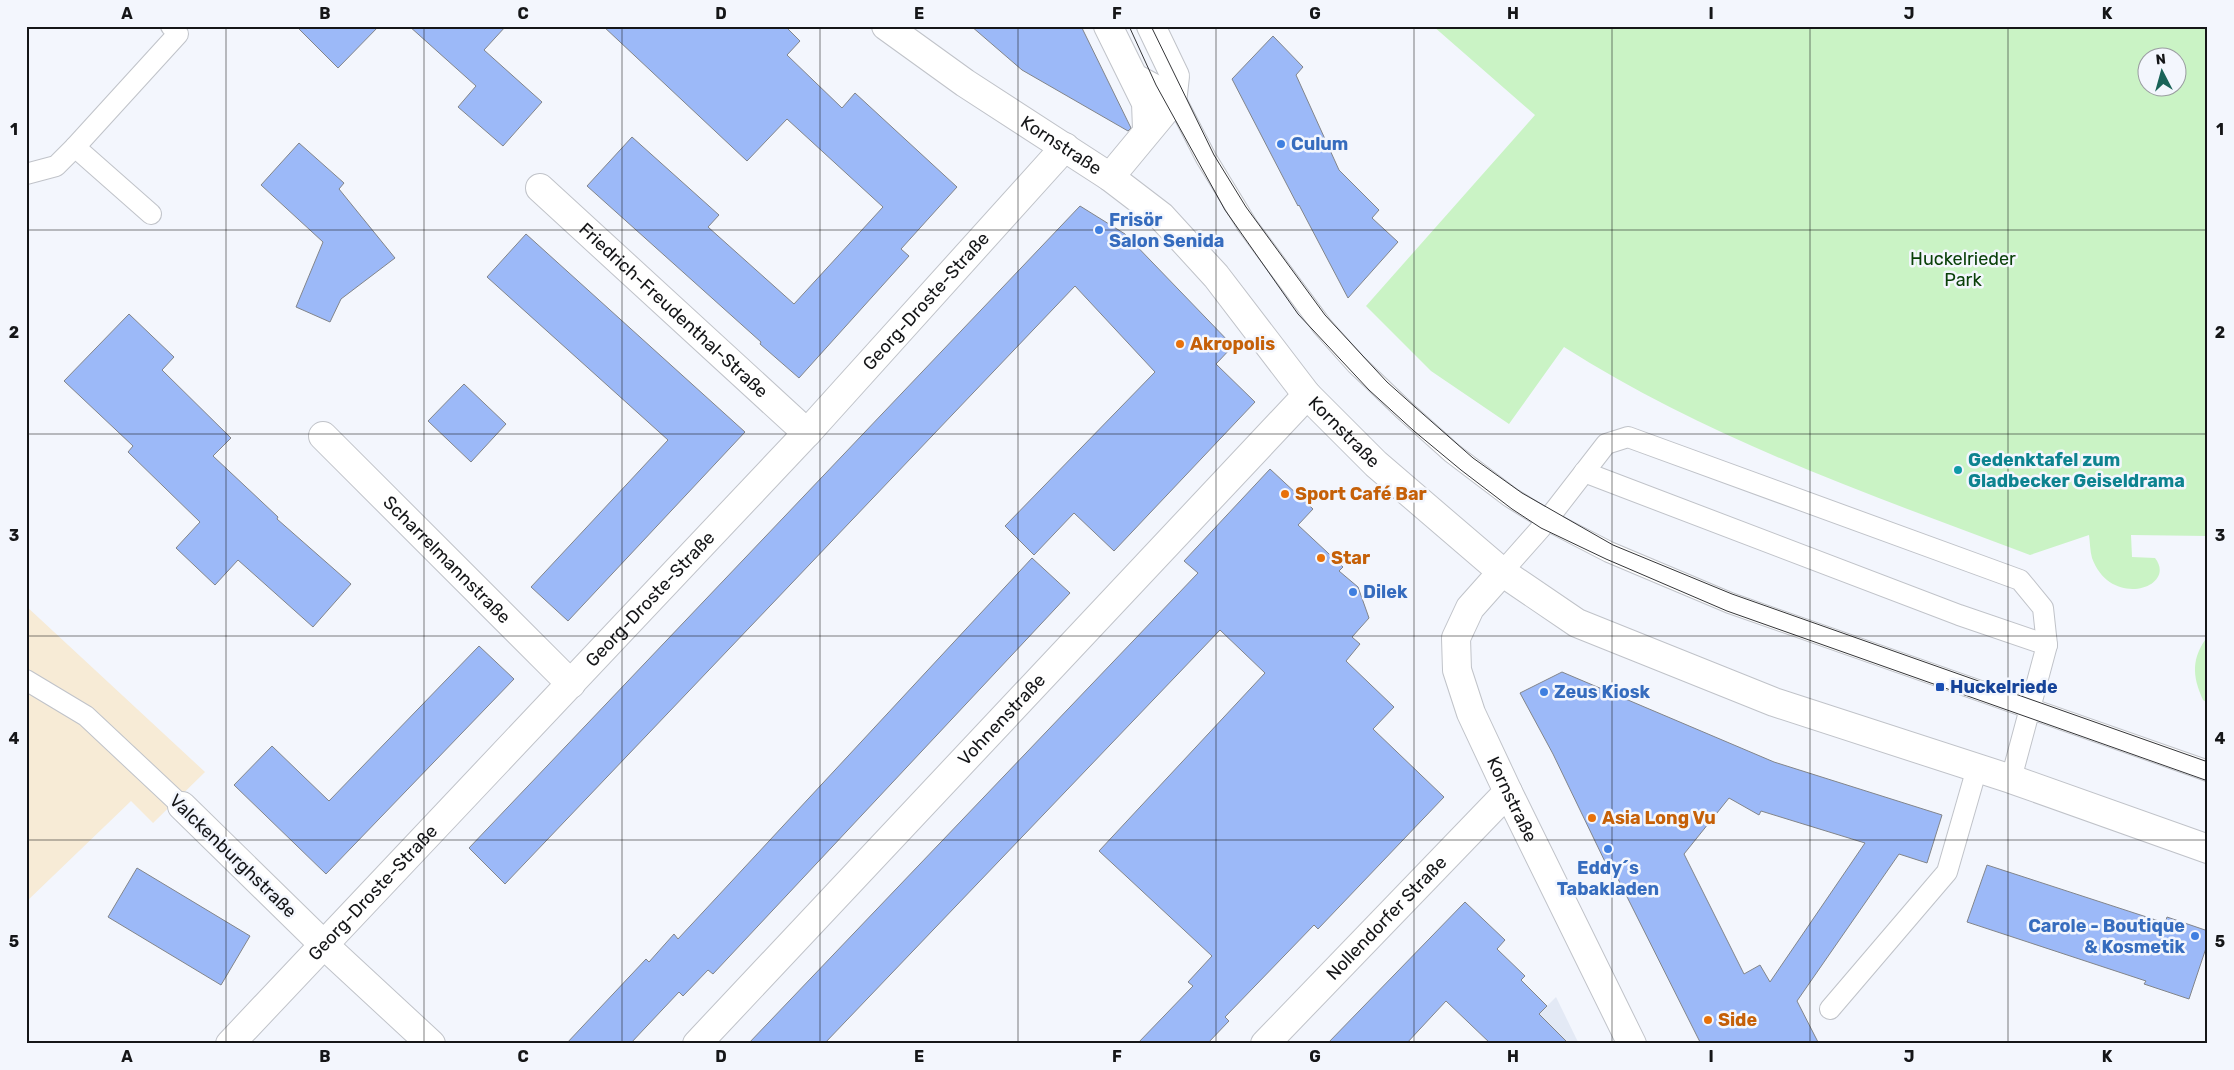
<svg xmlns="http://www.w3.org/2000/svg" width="2234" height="1070" viewBox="0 0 2234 1070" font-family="Rubik,sans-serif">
<rect width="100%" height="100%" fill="#f3f6fd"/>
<path fill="#e3e9f5" d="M 1556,997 L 1579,1044 L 1509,1044 Z"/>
<path fill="#f7ebd6" d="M 26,606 L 205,772 L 153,823 L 131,801 L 26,902 Z"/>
<g fill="#caf3c5" fill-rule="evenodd">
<path d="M 1433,26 L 2208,26 L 2208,536 L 2131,535 L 2132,557 L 2155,558 C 2178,587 2111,610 2092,558 C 2090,551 2090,542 2089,535 L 2030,555 C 1871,495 1708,439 1564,347 L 1509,424 L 1431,371 L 1366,306 L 1535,115 ZM 2146,58 L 2176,58 L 2176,88 L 2146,88 Z"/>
<path d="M 2208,636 L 2208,703 L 2203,700 C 2192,676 2191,658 2208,636 Z"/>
</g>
<g fill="#9cb9f8" stroke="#82858a" fill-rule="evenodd">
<path d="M 296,26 L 379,26 L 338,68 Z"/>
<path d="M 409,26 L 506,26 L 484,50 L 542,102 L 503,146 L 458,107 L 476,86 Z"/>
<path d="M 603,26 L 785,26 L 800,41 L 787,55 L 842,108 L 855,93 L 957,187 L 901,249 L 909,256 L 799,378 L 760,344 L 761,342 L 587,186 L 632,137 L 719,215 L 708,227 L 794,304 L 883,207 L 787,119 L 747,161 Z"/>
<path d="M 971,26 L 1081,26 L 1131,128 L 1128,131 L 1022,70 Z"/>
<path d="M 1273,36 L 1303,67 L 1296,75 L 1339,170 L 1379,210 L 1372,218 L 1398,242 L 1348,298 L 1299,205 L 1298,206 L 1232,79 Z"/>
<path d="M 299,143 L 344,183 L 339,189 L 395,258 L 341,299 L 330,322 L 296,307 L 323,242 L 261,185 Z"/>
<path d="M 1080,206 L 1125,234 L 1233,346 L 1216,364 L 1255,402 L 1114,551 L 1074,513 L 1034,555 L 1005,526 L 1155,372 L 1075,286 L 505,884 L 469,848 Z"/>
<path d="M 526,234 L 745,432 L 568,621 L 531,587 L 668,440 L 487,277 Z"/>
<path d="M 129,314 L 174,357 L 162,370 L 231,438 L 213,456 L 278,517 L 277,519 L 351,584 L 313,627 L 238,560 L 215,585 L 176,548 L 200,522 L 128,452 L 133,446 L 64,381 Z"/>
<path d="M 464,384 L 506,424 L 471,462 L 428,421 Z"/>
<path d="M 1270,469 L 1313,509 L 1298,525 L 1343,567 L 1339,571 L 1358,587 L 1369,618 L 1352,637 L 1360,644 L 1346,661 L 1394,707 L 1373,729 L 1444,797 L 1318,929 L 1314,925 L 1225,1017 L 1229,1021 L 1207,1044 L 1137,1044 L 1193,986 L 1188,982 L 1212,956 L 1099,851 L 1265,673 L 1220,630 L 824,1044 L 748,1044 L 1198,573 L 1184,561 Z"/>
<path d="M 1032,558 L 1070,593 L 713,974 L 708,970 L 683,996 L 679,992 L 630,1044 L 566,1044 L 646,959 L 649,962 L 674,934 L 678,939 Z"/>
<path d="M 479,646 L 514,679 L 326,874 L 234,785 L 272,746 L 329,801 Z"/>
<path d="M 1562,672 L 1774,762 L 1942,815 L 1927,863 L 1899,854 L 1797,1001 L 1819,1044 L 1701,1044 L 1612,867 L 1609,870 L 1553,754 L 1520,693 ZM 1729,798 L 1759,815 L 1761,811 L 1865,843 L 1770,982 L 1760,965 L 1744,974 L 1684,854 Z"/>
<path d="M 1987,865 L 2165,923 L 2167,917 L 2208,931 L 2208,942 L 2189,999 L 2144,984 L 2146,981 L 1967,922 Z"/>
<path d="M 137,868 L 250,936 L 221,985 L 108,917 Z"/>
<path d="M 1465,902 L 1505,940 L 1497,949 L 1525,976 L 1521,980 L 1547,1006 L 1539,1014 L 1569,1044 L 1491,1044 L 1446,1001 L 1406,1044 L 1327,1044 Z"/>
</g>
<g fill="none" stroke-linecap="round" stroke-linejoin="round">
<g stroke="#c0c3c9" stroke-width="22">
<g id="lane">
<path d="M 1130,71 L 1173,94 L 1206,158 L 1247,225 L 1322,326 L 1356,364 L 1403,409 L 1452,453 L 1510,497 L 1547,520 L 1609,552 L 1730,603 L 2208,771"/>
<path d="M 26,174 L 56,166 L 75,147"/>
<path d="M 151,214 L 75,147 L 178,34 L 171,26"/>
<path d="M 1584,472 L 1959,615 L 2047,645"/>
<path d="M 1502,572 L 1541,528 L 1606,444 L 1628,437 L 2020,580 L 2043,608 L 2047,645 L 2011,779"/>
<path d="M 26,680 L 86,716 L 182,806"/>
<path d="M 1830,1009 L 1947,872 L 1977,768"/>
</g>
</g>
<g stroke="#c0c3c9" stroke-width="30">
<g id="street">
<path d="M 1108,26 L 1146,103 L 1147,129"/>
<path d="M 1110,177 L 1168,107 L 1173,94 L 1175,76 L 1151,26"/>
<path id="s1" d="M 540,188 L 807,433"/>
<path id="s2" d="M 323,436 L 571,684"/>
<path d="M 182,806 L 323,944 L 431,1044"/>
<path id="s3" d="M 230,1044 L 807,433 L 1065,147"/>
<path id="s4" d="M 697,1044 L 1307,395"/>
<path id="s5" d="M 1265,1044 L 1508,792"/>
</g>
</g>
<g stroke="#c0c3c9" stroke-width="30">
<g id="secondary">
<path id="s6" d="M 886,26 L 965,83 L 1110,177 L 1161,216 L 1216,276 L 1307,395 L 1376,464 L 1502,572 L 1577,623 L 1774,702 L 2011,779 L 2208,849"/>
<path id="s7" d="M 1502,572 L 1470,608 L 1456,638 L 1457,670 L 1471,713 L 1508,792 L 1632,1044"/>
</g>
</g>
<use href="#lane" stroke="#fff" stroke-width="20"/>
<use href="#street" stroke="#fff" stroke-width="28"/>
<use href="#secondary" stroke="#fff" stroke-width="28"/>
<g stroke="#343538" stroke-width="1">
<path d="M 1129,26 L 1156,85 L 1225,210 L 1298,314 L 1369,390 L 1414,431 L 1461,470 L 1512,509 L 1541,528 L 1606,559 L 1727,611 L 2208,781"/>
<path d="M 1151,26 L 1214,155 L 1246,207 L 1325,315 L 1387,382 L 1415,407 L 1473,458 L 1522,493 L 1613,545 L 1732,594 L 2208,762"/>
</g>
</g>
<path fill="none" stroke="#151618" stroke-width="1" stroke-opacity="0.55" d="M 226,26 L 226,1044M 424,26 L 424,1044M 622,26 L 622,1044M 820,26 L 820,1044M 1018,26 L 1018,1044M 1216,26 L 1216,1044M 1414,26 L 1414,1044M 1612,26 L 1612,1044M 1810,26 L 1810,1044M 2008,26 L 2008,1044M 26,230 L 2208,230M 26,434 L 2208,434M 26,636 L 2208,636M 26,840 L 2208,840"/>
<g fill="#3f7fe0" stroke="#f3f6fd" stroke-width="2">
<circle cx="1281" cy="144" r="5"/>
<circle cx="1099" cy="230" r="5"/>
<circle cx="1353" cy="592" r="5"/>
<circle cx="1544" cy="692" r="5"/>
<circle cx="1608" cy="849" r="5"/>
<circle cx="2195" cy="936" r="5"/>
</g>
<g fill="#e8710a" stroke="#f3f6fd" stroke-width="2">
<circle cx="1180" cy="344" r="5"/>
<circle cx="1285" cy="494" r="5"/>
<circle cx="1321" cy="558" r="5"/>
<circle cx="1592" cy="818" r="5"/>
<circle cx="1708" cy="1020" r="5"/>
</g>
<circle fill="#0f9aa8" stroke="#f3f6fd" stroke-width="2" cx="1958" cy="470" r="5"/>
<rect fill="#1a4fb4" stroke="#f3f6fd" stroke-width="2" x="1935" y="682" width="10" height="10" rx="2.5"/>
<g text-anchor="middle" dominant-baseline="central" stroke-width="5" stroke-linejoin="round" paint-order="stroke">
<g font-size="18" font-weight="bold" fill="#366cbe" stroke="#f3f6fd" text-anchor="start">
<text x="1291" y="144">Culum</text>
<text x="1109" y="220">Frisör<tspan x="1109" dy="21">Salon Senida</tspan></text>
<text x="1363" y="592">Dilek</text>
<text x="1554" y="692">Zeus Kiosk</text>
<text x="1608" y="868" text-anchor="middle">Eddy´s<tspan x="1608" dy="21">Tabakladen</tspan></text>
<text x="2185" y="926" text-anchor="end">Carole - Boutique<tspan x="2185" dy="21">&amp; Kosmetik</tspan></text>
</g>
<g font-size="18" fill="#151618" stroke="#f3f6fd">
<text stroke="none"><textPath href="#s6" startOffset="212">Kornstraße</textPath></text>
<text stroke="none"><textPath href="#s3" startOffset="1018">Georg-Droste-Straße</textPath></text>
<text stroke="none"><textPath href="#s1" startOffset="181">Friedrich-Freudenthal-Straße</textPath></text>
<text stroke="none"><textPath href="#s6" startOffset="618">Kornstraße</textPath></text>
<text stroke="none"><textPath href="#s2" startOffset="175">Scharrelmannstraße</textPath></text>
<text stroke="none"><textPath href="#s3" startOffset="612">Georg-Droste-Straße</textPath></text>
<text stroke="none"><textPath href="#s4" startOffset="445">Vohnenstraße</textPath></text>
<text stroke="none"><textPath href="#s7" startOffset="254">Kornstraße</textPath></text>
<text transform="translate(233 856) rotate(44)">Valckenburghstraße</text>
<text stroke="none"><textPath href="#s3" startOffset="208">Georg-Droste-Straße</textPath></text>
<text stroke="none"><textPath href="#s5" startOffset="175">Nollendorfer Straße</textPath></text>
</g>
<g font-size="18" fill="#0a4109" stroke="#f3f6fd">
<text x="1963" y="259">Huckelrieder<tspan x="1963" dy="21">Park</tspan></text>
</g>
<g font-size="18" font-weight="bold" fill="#c56008" stroke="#f3f6fd" text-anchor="start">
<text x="1190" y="344">Akropolis</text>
<text x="1295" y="494">Sport Café Bar</text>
<text x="1331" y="558">Star</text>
<text x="1602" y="818">Asia Long Vu</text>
<text x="1718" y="1020">Side</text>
</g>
<g font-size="18" font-weight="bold" fill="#0d838f" stroke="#f3f6fd" text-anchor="start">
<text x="1968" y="460">Gedenktafel zum<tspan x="1968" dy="21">Gladbecker Geiseldrama</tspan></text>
</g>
<g font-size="18" font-weight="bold" fill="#164399" stroke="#f3f6fd" text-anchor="start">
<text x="1950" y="687">Huckelriede</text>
</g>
</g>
<rect width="2234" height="1070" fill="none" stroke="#f3f6fd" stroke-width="55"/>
<g transform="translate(2162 72) rotate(354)"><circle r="24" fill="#f3f6fd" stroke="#9a9ca1"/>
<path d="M0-4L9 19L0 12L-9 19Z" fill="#1a6358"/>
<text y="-8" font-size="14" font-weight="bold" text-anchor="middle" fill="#151618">N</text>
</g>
<rect x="28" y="28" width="2178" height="1014" fill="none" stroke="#151618" stroke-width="2"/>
<g font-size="16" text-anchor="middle" font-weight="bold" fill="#151618">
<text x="127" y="19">A</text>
<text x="325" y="19">B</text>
<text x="523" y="19">C</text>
<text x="721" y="19">D</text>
<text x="919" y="19">E</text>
<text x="1117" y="19">F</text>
<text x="1315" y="19">G</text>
<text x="1513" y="19">H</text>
<text x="1711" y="19">I</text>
<text x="1909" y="19">J</text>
<text x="2107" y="19">K</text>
<text x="14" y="135">1</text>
<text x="2220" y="135">1</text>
<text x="14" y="338">2</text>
<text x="2220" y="338">2</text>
<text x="14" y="541">3</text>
<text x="2220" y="541">3</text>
<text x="14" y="744">4</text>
<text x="2220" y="744">4</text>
<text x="14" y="947">5</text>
<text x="2220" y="947">5</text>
<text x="127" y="1062">A</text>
<text x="325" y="1062">B</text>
<text x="523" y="1062">C</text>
<text x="721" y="1062">D</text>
<text x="919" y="1062">E</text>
<text x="1117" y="1062">F</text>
<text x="1315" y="1062">G</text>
<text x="1513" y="1062">H</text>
<text x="1711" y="1062">I</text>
<text x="1909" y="1062">J</text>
<text x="2107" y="1062">K</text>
</g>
</svg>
